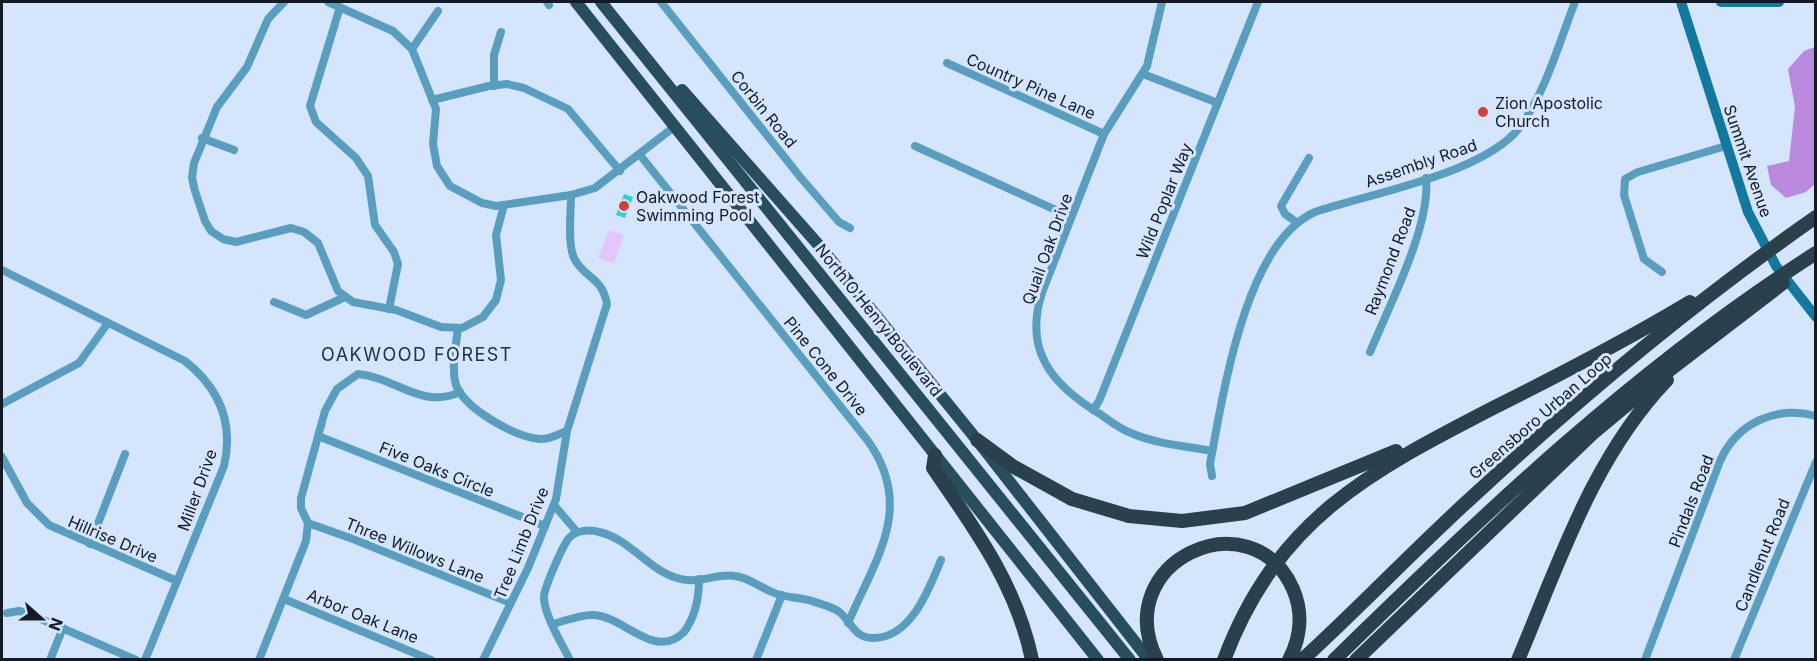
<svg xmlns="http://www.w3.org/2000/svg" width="1817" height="661" viewBox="0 0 1817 661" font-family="Inter,sans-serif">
<rect width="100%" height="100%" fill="#d5e6fc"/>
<path fill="#e4c6fe" d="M 609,230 L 624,235 L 614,264 L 598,258 Z"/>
<path fill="#b889dc" d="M 1815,47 L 1815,184 L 1806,192 L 1786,198 L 1771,185 L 1767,166 L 1789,161 L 1795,107 L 1788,69 L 1804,51 Z"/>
<path fill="#2ad1dd" d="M 624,194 L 633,197 L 625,218 L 616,215 Z"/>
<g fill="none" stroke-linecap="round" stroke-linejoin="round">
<g stroke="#599ebe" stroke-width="8">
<path d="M 284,2 L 268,19 L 247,67 L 217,107 L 194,163 L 192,178 L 195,191 L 205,221 L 211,231 L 223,239 L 236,242 L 291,228 L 304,232 L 318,243 L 338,291 L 353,302 L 396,310 L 441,327 L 462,328 L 483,317 L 496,300 L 501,280 L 496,235 L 504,205"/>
<path d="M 328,2 L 393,31 L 412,49 L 436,109 L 433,144 L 437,166 L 450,186 L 482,203 L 496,206 L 571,195 L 595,188 L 674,127"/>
<path d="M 547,2 L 549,5"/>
<path d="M 661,2 L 801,178 L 839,222 L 850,228"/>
<path d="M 1162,2 L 1147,66 L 1104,134 L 1043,290 C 1022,350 1052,385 1100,414 C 1110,421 1120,429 1131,433 C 1156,444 1185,446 1212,451"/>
<path d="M 340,7 L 310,106 L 316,122 L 356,158 L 368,176 L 375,225 L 394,252 L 398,264 L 389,309"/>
<path d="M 412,49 L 438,11"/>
<path d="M 947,63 L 1104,134"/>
<path d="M 1143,74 L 1218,103"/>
<path d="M 494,86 L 494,55 L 501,32"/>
<path d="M 432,100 L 489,86 L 507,84 L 524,88 L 568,109 L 620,171"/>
<path d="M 202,138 L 234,150"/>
<path d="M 915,146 L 1071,217"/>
<path d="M 640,155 L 868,441 C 915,507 876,558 848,623"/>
<path d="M 1296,222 L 1285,214 L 1281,206 L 1309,158"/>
<path d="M 2,270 L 185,361 C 219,388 234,423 224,466 L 145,660"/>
<path d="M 1662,272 L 1644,259 L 1624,195 L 1625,179 L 1638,172 L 1726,146"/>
<path d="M 274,302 L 306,315 L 345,297"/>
<path d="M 458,328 C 456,346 451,368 456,385 C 465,409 515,437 540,439 C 549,440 558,434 567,431 L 607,304 C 602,277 586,279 575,260 C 567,246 571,212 571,195"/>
<path d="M 1370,352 C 1389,306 1431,226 1426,178"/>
<path d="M 2,404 L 79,363 L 108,323"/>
<path d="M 1093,410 L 1099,401 L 1258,2"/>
<path d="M 318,436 L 545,526"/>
<path d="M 2,457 L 27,503 L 49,525 L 177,581"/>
<path d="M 1212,476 L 1210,464 C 1223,395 1245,243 1315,212 C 1371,193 1484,174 1520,127 C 1546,91 1559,43 1575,2"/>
<path d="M 554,505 L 577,532"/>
<path d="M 308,523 L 353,539 L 511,603"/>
<path d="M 90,544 L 125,454"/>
<path d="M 284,599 L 431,660"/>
<path d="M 7,613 L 19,611 L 27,613 L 136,660"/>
<path d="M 553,624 C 565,621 581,614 594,615 C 625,617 655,661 684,632 C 696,616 699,598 699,579"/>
<path d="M 50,660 L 63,628"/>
<path d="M 259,660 L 306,541 L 308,523 L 301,508 L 301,498 L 325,411 L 337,389 L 358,374 C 395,377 422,410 460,392"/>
<path d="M 483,660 L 528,568 L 556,499 L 567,431"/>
<path d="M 570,660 C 562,644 543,613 544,596 C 545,586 563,545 569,538 C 576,530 591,529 599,532 C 630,539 647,569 677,578 C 696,585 717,573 735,576 C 750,578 759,587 772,592 C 784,598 800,597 812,601 C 820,604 830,606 838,611 C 851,620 853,637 872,638 C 911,639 929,589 941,560"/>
<path d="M 756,660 L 782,595"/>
<path d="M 1645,660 L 1720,461 C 1737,423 1776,405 1816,416"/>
<path d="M 1734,660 L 1816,462"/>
</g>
<g stroke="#12789d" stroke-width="10">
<path d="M 1681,2 L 1748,212 L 1776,266 L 1816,317"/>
<path d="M 1721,2 L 1779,2"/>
</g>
<g stroke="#284e5e" stroke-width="12">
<path d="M 576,2 L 1098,660"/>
<path d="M 601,2 L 1130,660"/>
<path d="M 682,90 L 823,250 L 977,440 L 1149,660"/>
</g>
<g stroke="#28414d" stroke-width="14">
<path d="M 977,440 L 1014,467 L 1072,499 L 1129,516 L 1182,521 L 1245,513 L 1396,451"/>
<path d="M 935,455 L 933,468 C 975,529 1017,586 1032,660"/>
<path d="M 1157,660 C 1108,562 1251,495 1293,589 C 1303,612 1301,637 1289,660"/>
<path d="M 1224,660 C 1277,519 1369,472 1495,407 C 1561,374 1627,340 1690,302"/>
<path d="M 1302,660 C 1359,608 1413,551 1470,499 C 1579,398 1694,302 1816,217"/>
<path d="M 1334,660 C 1485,513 1637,367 1816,253"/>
<path d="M 1356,660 L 1594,432 L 1654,382 L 1783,283"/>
<path d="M 1518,660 C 1559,563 1593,457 1667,380"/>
</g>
</g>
<g fill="#cf4234" stroke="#d5e6fc" stroke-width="2">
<circle cx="1483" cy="112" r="6"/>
<circle cx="624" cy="206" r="6"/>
</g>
<g text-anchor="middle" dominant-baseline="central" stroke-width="6" stroke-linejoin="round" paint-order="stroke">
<g font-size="16" fill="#131a24" stroke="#d5e6fc">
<text transform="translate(1031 86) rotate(24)">Country Pine Lane</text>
<text transform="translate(764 109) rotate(51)">Corbin Road</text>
<text transform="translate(1748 161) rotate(71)">Summit Avenue</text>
<text transform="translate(1421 163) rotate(-19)">Assembly Road</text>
<text transform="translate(1164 201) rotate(-68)">Wild Poplar Way</text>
<text transform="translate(1047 249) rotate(-70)">Quail Oak Drive</text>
<text transform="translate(1390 261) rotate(-69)">Raymond Road</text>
<text transform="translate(879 320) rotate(51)">North O'Henry Boulevard</text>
<text transform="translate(826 366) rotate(51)">Pine Cone Drive</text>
<text transform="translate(1540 416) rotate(-41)">Greensboro Urban Loop</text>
<text transform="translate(437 469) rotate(22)">Five Oaks Circle</text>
<text transform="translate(197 490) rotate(-70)">Miller Drive</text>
<text transform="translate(1691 501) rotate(-69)">Pindals Road</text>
<text transform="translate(113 539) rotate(23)">Hillrise Drive</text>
<text transform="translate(521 543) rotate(-68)">Tree Limb Drive</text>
<text transform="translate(415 550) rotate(22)">Three Willows Lane</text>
<text transform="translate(1762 555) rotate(-68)">Candlenut Road</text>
<text transform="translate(363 616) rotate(22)">Arbor Oak Lane</text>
</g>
<g font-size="16" fill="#131a24" stroke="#d5e6fc" text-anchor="start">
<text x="1495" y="103">Zion Apostolic<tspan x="1495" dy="18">Church</tspan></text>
<text x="636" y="197">Oakwood Forest<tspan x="636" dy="18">Swimming Pool</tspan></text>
</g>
<g font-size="18" letter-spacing="1.5" fill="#213146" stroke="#d5e6fc">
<text x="417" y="354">OAKWOOD FOREST</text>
</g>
</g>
<rect width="1817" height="661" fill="none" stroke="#131a24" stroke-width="6"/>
<g transform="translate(42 619) rotate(111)" stroke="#d5e6fc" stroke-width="4.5" paint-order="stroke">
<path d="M0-4.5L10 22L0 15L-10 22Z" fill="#131a24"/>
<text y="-9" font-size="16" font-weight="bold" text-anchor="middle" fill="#131a24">N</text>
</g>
</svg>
